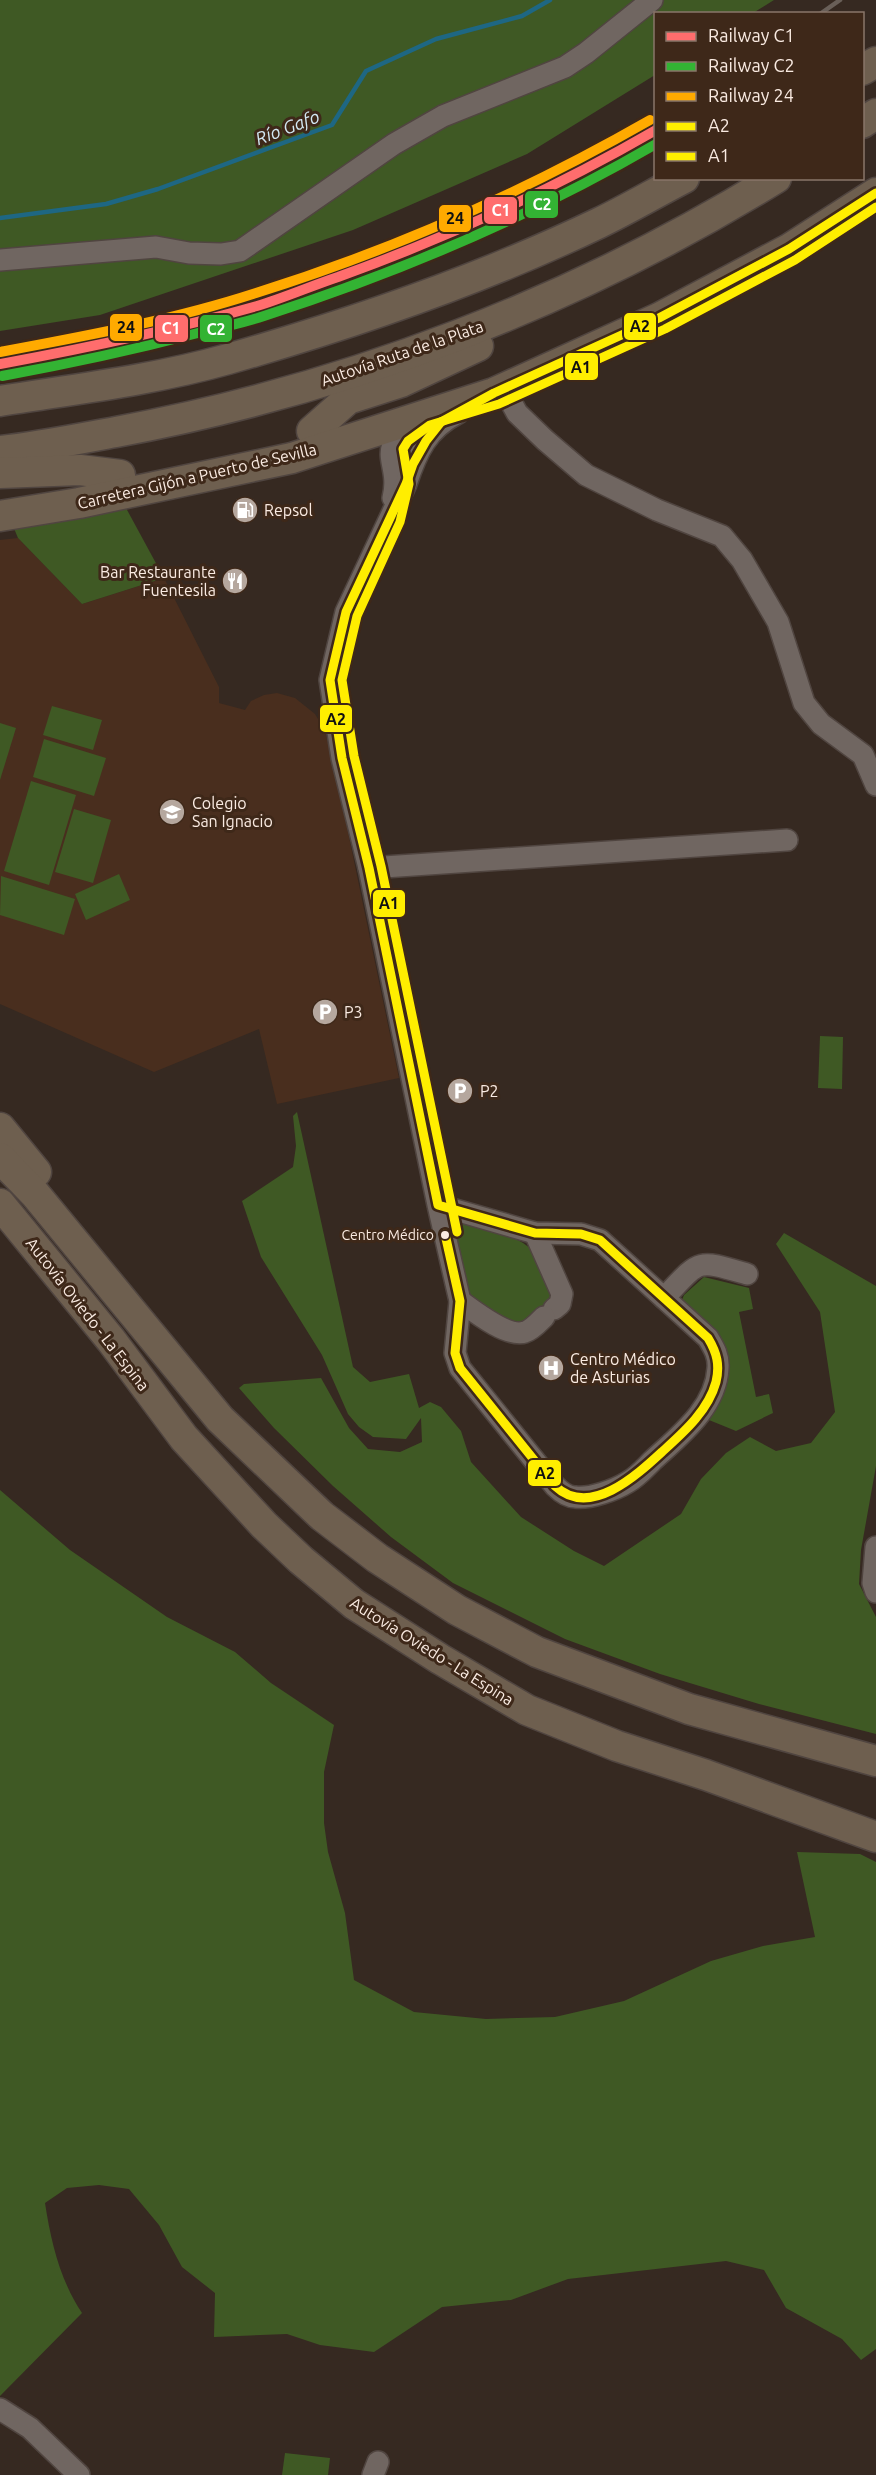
<svg xmlns="http://www.w3.org/2000/svg" width="876" height="2475" viewBox="0 0 876 2475" font-family="Ubuntu,sans-serif">
<rect width="100%" height="100%" fill="#362921"/>
<path fill="#492e1e" d="M 18,538 L 82,604 L 164,578 L 219,687 L 219,703 L 245,710 L 251,701 L 264,695 L 277,693 L 295,698 L 315,714 L 325,731 L 337,779 L 399,1078 L 277,1104 L 259,1029 L 154,1072 L 0,1004 L 0,540 Z"/>
<g fill="#3f5924">
<path d="M 0,0 L 774,0 L 753,13 L 656,14 L 655,75 L 527,154 L 353,230 L 100,315 L 0,331 Z"/>
<path d="M 126,508 L 164,578 L 82,604 L 18,538 L 13,526 Z"/>
<path d="M 52,706 L 102,720 L 93,750 L 43,735 Z"/>
<path d="M 0,723 L 16,728 L 0,780 Z"/>
<path d="M 44,739 L 106,758 L 94,796 L 33,777 Z"/>
<path d="M 31,781 L 76,795 L 49,885 L 4,871 Z"/>
<path d="M 74,809 L 111,820 L 93,883 L 55,872 Z"/>
<path d="M 119,874 L 130,900 L 86,920 L 75,894 Z"/>
<path d="M 1,876 L 75,899 L 64,935 L 0,915 Z"/>
<path d="M 820,1036 L 843,1037 L 842,1089 L 818,1088 Z"/>
<path d="M 297,1112 L 353,1367 L 370,1382 L 409,1374 L 419,1408 L 430,1402 L 441,1407 L 461,1431 L 471,1462 L 521,1517 L 574,1551 L 604,1566 L 681,1514 L 701,1479 L 726,1453 L 750,1437 L 776,1451 L 811,1443 L 835,1412 L 820,1312 L 776,1244 L 784,1233 L 876,1286 L 876,1466 L 861,1550 L 859,1584 L 876,1617 L 876,1734 L 759,1704 L 660,1674 L 565,1639 L 453,1583 L 391,1537 L 333,1486 L 274,1428 L 239,1388 L 244,1384 L 321,1378 L 349,1428 L 368,1449 L 400,1452 L 422,1442 L 421,1418 L 406,1439 L 373,1437 L 359,1427 L 348,1414 L 322,1355 L 261,1257 L 242,1201 L 293,1167 L 296,1146 L 293,1116 Z"/>
<path d="M 466,1222 C 517,1238 545,1240 552,1301 L 529,1323 L 514,1325 L 472,1299 L 466,1291 L 455,1233 L 458,1225 Z"/>
<path d="M 704,1277 L 749,1288 L 753,1309 L 739,1312 L 756,1397 L 769,1394 L 773,1413 L 736,1431 L 709,1420 C 743,1357 732,1350 684,1305 L 682,1300 L 684,1295 Z"/>
<path d="M 0,1490 L 70,1550 L 167,1617 L 235,1652 L 271,1683 L 334,1725 L 324,1772 L 324,1823 L 328,1852 L 345,1913 L 354,1980 L 414,2012 L 486,2019 L 555,2017 L 624,2001 L 711,1961 L 763,1946 L 815,1937 L 797,1852 L 860,1854 L 876,1862 L 876,2349 L 861,2360 L 842,2339 L 786,2308 L 764,2270 L 726,2261 L 568,2279 L 511,2300 L 442,2307 L 374,2352 L 320,2345 L 287,2334 L 214,2337 L 215,2293 L 182,2267 L 159,2225 L 129,2189 L 99,2185 L 67,2188 L 45,2203 C 51,2242 60,2280 82,2313 L 0,2396 Z"/>
<path d="M 285,2453 L 330,2458 L 328,2475 L 282,2475 Z"/>
</g>
<g fill="none" stroke-linecap="round" stroke-linejoin="round">
<path stroke="#1e6783" stroke-width="4.5" d="M 0,218 L 106,204 L 158,189 L 332,125 L 366,71 L 436,39 L 522,16 L 550,0"/>
<g stroke="#504540" stroke-width="24">
<g id="minor">
<path d="M 0,260 L 156,247 L 189,253 L 221,254 L 240,251 L 394,144 L 443,116 L 565,67 L 586,53 L 652,0"/>
<path d="M 504,389 L 517,413 L 545,440 L 586,475 L 657,510 L 722,536 L 742,560 L 778,622 L 804,703 L 821,724 L 863,755 L 876,785"/>
<path d="M 393,498 C 402,461 373,452 413,423"/>
<path d="M 369,868 L 787,840"/>
<path d="M 438,1205 L 535,1233 L 581,1234 L 600,1240 L 708,1338 C 714,1348 719,1356 718,1368 C 716,1408 679,1436 652,1461 C 645,1468 637,1477 628,1482 C 615,1490 590,1499 575,1497 C 567,1497 560,1491 555,1486 L 460,1368 L 455,1353 L 460,1301 L 438,1205 L 369,868 L 342,758 L 330,680 L 346,612 L 406,484 C 417,451 427,429 458,413"/>
<path d="M 535,1233 L 562,1294 L 560,1304 L 554,1309"/>
<path d="M 664,1298 C 701,1259 695,1259 747,1274"/>
<path d="M 460,1301 C 475,1312 508,1338 525,1332 C 532,1330 539,1322 544,1317"/>
<path d="M 876,1547 L 873,1583 L 876,1592"/>
<path d="M 0,2409 L 30,2428 L 79,2475"/>
<path d="M 373,2475 L 378,2462"/>
</g>
</g>
<g stroke="#504540" stroke-width="33">
<g id="highway">
<path d="M 862,70 L 876,62"/>
<path d="M 862,123 L 876,114"/>
<path d="M 0,401 C 76,389 154,380 228,359 C 355,323 480,280 599,223 C 628,209 655,193 684,178"/>
<path d="M 312,431 L 348,399 L 401,382 L 478,346"/>
<path d="M 0,451 C 39,447 77,439 116,432 C 348,389 575,302 776,178"/>
<path d="M 0,473 L 80,470 L 120,475"/>
<path d="M 0,516 L 79,503 L 292,458 L 494,393 L 659,318 L 789,249 L 876,193"/>
<path d="M 0,1128 L 36,1172"/>
<path d="M 0,1158 L 35,1194 L 220,1419 L 322,1516 L 377,1558 L 457,1610 L 537,1652 L 689,1709 L 876,1761"/>
<path d="M 0,1204 L 111,1340 L 184,1438 L 264,1525 L 301,1560 L 354,1604 L 440,1659 L 527,1710 L 617,1746 L 706,1775 L 876,1837"/>
</g>
</g>
<use href="#minor" stroke="#706661" stroke-width="21"/>
<use href="#highway" stroke="#6e5f4f" stroke-width="30"/>
<g stroke="#695f58" stroke-width="4.5">
<path d="M 820,14 L 840,0"/>
<path d="M 0,354 C 36,348 72,343 107,335 C 301,291 484,219 656,120"/>
</g>
<g stroke="#3e2819" stroke-width="14">
<path id="bus-1" d="M 445,1234 L 460,1301 L 455,1353 L 460,1368 L 555,1486 C 590,1519 637,1475 663,1451 C 684,1432 708,1411 716,1382 C 720,1365 717,1353 708,1338 L 600,1240 L 581,1234 L 535,1233 L 438,1205 L 369,868 L 342,758 L 330,680 L 346,612 L 406,484 L 413,464 L 426,441 L 441,422 L 494,393 L 659,318 L 789,249 L 876,193"/>
</g>
<g stroke="#3e2819" stroke-width="14">
<path id="bus-2" d="M 457,1232 L 381,866 L 354,756 L 342,680 L 357,616 L 400,522 L 409,484 L 403,449 L 408,441 L 430,425 L 499,404 L 665,329 L 795,260 L 876,207"/>
</g>
<use href="#bus-1" stroke="#fe0" stroke-width="9"/>
<use href="#bus-2" stroke="#fe0" stroke-width="9"/>
<g stroke="#3e2819" stroke-width="15">
<path id="rail-1" d="M 0,364 C 87,348 172,330 257,306 C 284,298 311,286 338,277 C 449,237 554,189 656,130"/>
</g>
<g stroke="#3e2819" stroke-width="15">
<path id="rail-2" d="M 2,376 C 68,364 133,350 198,333 C 220,328 243,323 264,316 C 400,272 532,216 656,144"/>
</g>
<g stroke="#3e2819" stroke-width="15">
<path id="rail-3" d="M 0,352 C 86,336 173,320 256,293 C 393,250 526,191 650,120"/>
</g>
<use href="#rail-1" stroke="#ff6d6d" stroke-width="10"/>
<use href="#rail-2" stroke="#33b333" stroke-width="10"/>
<use href="#rail-3" stroke="#fa0" stroke-width="10"/>
</g>
<defs>
<g id="fuel-disc" transform="scale(1.35)"><circle r="9.5" fill="#b5a79e" stroke="#3e2819"/><path d="M-5.5-6h7V0h2V4h1.3V-2.5L3-4.5l.8-.8L6-3V5H2.5V1h-1V6h-7ZM-4.2-4.7v3.2H.2V-4.7Z" fill="#fff"/></g>
<g id="restaurant-disc" transform="scale(1.35)"><circle r="9.5" fill="#b5a79e" stroke="#3e2819"/><path d="M-5-6h1v4h1v-4h1v4h1v-4h1v5L-1.5 .5V6h-2V.5L-5-1ZM5-6V6H3V1.5H1.5Q1.5-4 5-6Z" fill="#fff"/></g>
<g id="school-disc" transform="scale(1.35)"><circle r="9.5" fill="#b5a79e" stroke="#3e2819"/><path d="M0-5L7-2L0 1L-7-2ZM-4 1L0 2.5L4 1V4Q0 6-4 4Z" fill="#fff"/></g>
<g id="parking-disc" transform="scale(1.35)"><circle r="9.5" fill="#b5a79e" stroke="#3e2819"/><path d="M-3.5-5.5H1a3.5 3.5 0 0 1 0 7H-1V5.5H-3.5ZM-1-3.4V-.6H.8a1.4 1.4 0 0 0 0-2.8Z" fill="#fff"/></g>
<g id="hospital-disc" transform="scale(1.35)"><circle r="9.5" fill="#b5a79e" stroke="#3e2819"/><path d="M-5-5h3v3.5h4V-5h3V5h-3V1.5h-4V5h-3Z" fill="#fff"/></g>
</defs>
<g fill-rule="evenodd">
<use href="#fuel-disc" x="245" y="510"/>
<use href="#restaurant-disc" x="235" y="581"/>
<use href="#school-disc" x="172" y="812"/>
<use href="#parking-disc" x="325" y="1012"/>
<use href="#parking-disc" x="460" y="1091"/>
<use href="#hospital-disc" x="551" y="1368"/>
</g>
<circle fill="#faebe2" stroke="#3e2819" stroke-width="2" cx="445" cy="1235" r="5"/>
<g text-anchor="middle" dominant-baseline="central" stroke-width="6" stroke-linejoin="round" paint-order="stroke">
<g font-size="14" fill="#faebe2" stroke="#3e2819" text-anchor="end">
<text x="434" y="1235">Centro Médico</text>
</g>
<g font-size="16" fill="#faebe2" stroke="#3e2819">
<text transform="translate(402 353) rotate(-19)">Autovía Ruta de la Plata</text>
<text transform="translate(197 476) rotate(-13)">Carretera Gijón a Puerto de Sevilla</text>
<text transform="translate(88 1314) rotate(52)">Autovía Oviedo - La Espina</text>
<text transform="translate(432 1651) rotate(32)">Autovía Oviedo - La Espina</text>
</g>
<g font-size="16" fill="#faebe2" stroke="#3e2819" text-anchor="start">
<text x="264" y="510">Repsol</text>
<text x="216" y="572" text-anchor="end">Bar Restaurante<tspan x="216" dy="18">Fuentesila</tspan></text>
<text x="192" y="803">Colegio<tspan x="192" dy="18">San Ignacio</tspan></text>
<text x="344" y="1012">P3</text>
<text x="480" y="1091">P2</text>
<text x="570" y="1359">Centro Médico<tspan x="570" dy="18">de Asturias</tspan></text>
</g>
<g font-size="18" font-style="italic" fill="#d2e8f3" stroke="#3e2819">
<text transform="translate(287 127) rotate(-21)">Río Gafo</text>
</g>
</g>
<g stroke="#3e2819" stroke-width="2">
<rect x="524" y="190" width="35" height="29" rx="6" fill="#33b333"/>
<rect x="483" y="196" width="35" height="29" rx="6" fill="#ff6d6d"/>
<rect x="438" y="204" width="34" height="29" rx="6" fill="#fa0"/>
<rect x="623" y="312" width="34" height="29" rx="6" fill="#fe0"/>
<rect x="109" y="313" width="34" height="29" rx="6" fill="#fa0"/>
<rect x="154" y="314" width="35" height="29" rx="6" fill="#ff6d6d"/>
<rect x="199" y="314" width="34" height="29" rx="6" fill="#33b333"/>
<rect x="564" y="352" width="35" height="29" rx="6" fill="#fe0"/>
<rect x="319" y="704" width="34" height="29" rx="6" fill="#fe0"/>
<rect x="372" y="889" width="34" height="29" rx="6" fill="#fe0"/>
<rect x="527" y="1459" width="35" height="28" rx="6" fill="#fe0"/>
</g>
<g font-size="16" text-anchor="middle" font-weight="bold" fill="#fff">
<text x="542" y="210">C2</text>
<text x="501" y="216">C1</text>
<text x="171" y="334">C1</text>
<text x="216" y="335">C2</text>
</g>
<g font-size="16" text-anchor="middle" font-weight="bold" fill="#111">
<text x="455" y="224">24</text>
<text x="640" y="332">A2</text>
<text x="126" y="333">24</text>
<text x="581" y="373">A1</text>
<text x="336" y="725">A2</text>
<text x="389" y="909">A1</text>
<text x="545" y="1479">A2</text>
</g>
<rect x="654" y="12" width="210" height="168" fill="#3e2819" stroke="#897669" stroke-width="1.5"/>
<rect x="666" y="32" width="30" height="9" fill="#ff6d6d" stroke="#897669" stroke-width="1.5"/>
<text x="708" y="42" font-size="18" fill="#faebe2">Railway C1</text>
<rect x="666" y="62" width="30" height="9" fill="#33b333" stroke="#897669" stroke-width="1.5"/>
<text x="708" y="72" font-size="18" fill="#faebe2">Railway C2</text>
<rect x="666" y="92" width="30" height="9" fill="#ffaa00" stroke="#897669" stroke-width="1.5"/>
<text x="708" y="102" font-size="18" fill="#faebe2">Railway 24</text>
<rect x="666" y="122" width="30" height="9" fill="#ffee00" stroke="#897669" stroke-width="1.5"/>
<text x="708" y="132" font-size="18" fill="#faebe2">A2</text>
<rect x="666" y="152" width="30" height="9" fill="#ffee00" stroke="#897669" stroke-width="1.5"/>
<text x="708" y="162" font-size="18" fill="#faebe2">A1</text>
</svg>
